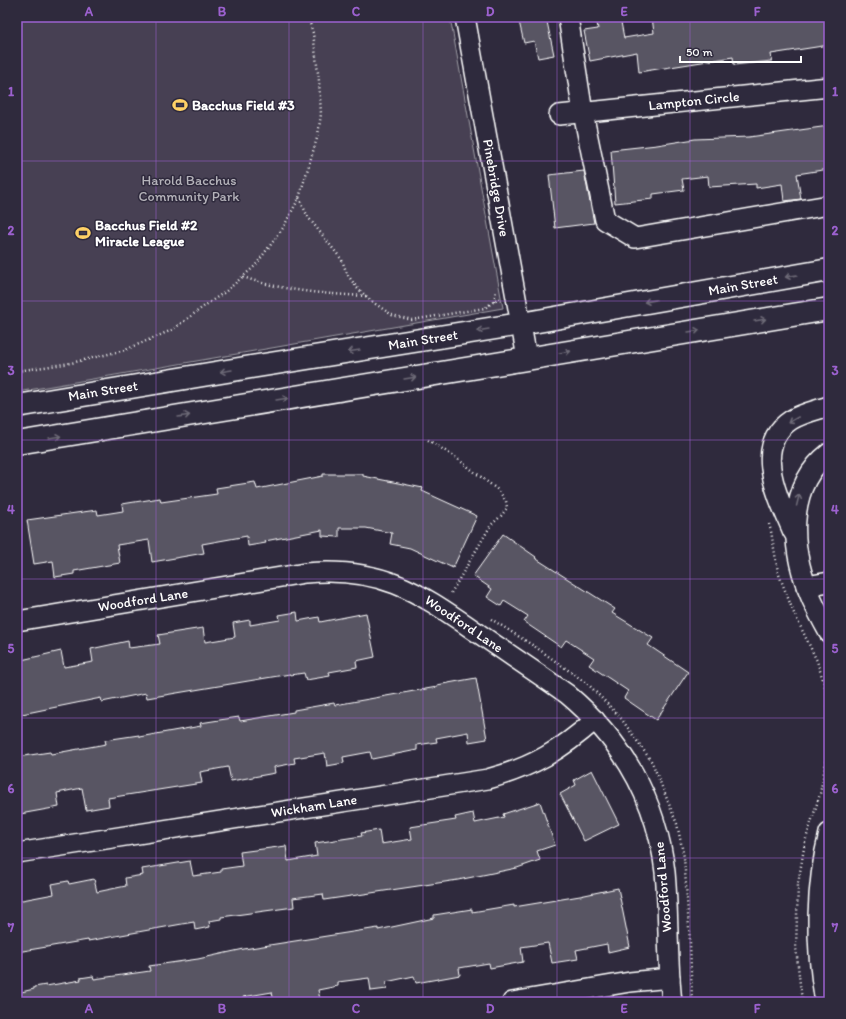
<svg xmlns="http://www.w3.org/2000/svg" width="846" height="1019" viewBox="0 0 846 1019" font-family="Itim,sans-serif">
<rect width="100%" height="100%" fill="#2f2a3d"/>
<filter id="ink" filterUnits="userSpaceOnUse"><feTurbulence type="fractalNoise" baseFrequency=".025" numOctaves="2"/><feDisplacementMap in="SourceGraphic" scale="8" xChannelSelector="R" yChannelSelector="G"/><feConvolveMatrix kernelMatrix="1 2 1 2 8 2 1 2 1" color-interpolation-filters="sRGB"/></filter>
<g filter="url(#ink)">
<path fill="#464152" stroke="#a2a0a8" d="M 17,17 L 450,17 L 503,308 L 17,392 Z"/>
<g fill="#595564" stroke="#fff">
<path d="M 518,17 L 546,17 L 554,55 L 538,58 L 534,41 L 524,43 Z"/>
<path d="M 596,17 L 620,17 L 624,38 L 654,33 L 652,17 L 698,17 L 699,21 L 724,17 L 829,17 L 829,45 L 771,54 L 772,61 L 734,65 L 733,57 L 639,72 L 637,52 L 590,61 L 584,31 L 598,29 Z"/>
<path d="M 829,126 L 829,169 L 797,174 L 801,199 L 784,201 L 782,184 L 756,188 L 756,184 L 709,187 L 708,176 L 682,179 L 684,190 L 653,194 L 653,199 L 615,203 L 611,150 L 657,145 L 695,139 L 749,137 Z"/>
<path d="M 584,171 L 594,223 L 555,228 L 549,175 Z"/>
<path d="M 323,474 L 363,474 L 363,476 L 423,488 L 422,491 L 477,516 L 453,568 L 410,548 L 390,544 L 392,533 L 366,528 L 339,528 L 339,537 L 322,536 L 322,530 L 265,541 L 266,543 L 248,546 L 247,536 L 202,544 L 204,553 L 152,562 L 149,540 L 117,545 L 120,563 L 74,571 L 74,574 L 55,577 L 53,561 L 34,564 L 27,520 L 97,510 L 98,515 L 123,511 L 122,504 L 160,498 L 161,502 L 217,494 L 216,488 L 255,482 L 257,489 L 323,476 Z"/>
<path d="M 503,534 L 536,557 L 535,558 L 615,609 L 612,613 L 653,638 L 648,645 L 688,672 L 656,720 L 624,698 L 628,691 L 589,665 L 594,658 L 566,640 L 561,647 L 524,622 L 528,616 L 504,601 L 501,606 L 487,597 L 492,589 L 473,576 Z"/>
<path d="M 297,612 L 298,621 L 319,617 L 320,622 L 366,613 L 375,657 L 356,661 L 357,667 L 329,672 L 330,676 L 306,680 L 304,673 L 290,675 L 290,674 L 147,698 L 146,693 L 102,702 L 101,698 L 17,715 L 17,661 L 61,651 L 64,667 L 93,662 L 91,649 L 128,641 L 129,648 L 160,644 L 158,635 L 203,628 L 205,642 L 235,637 L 233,623 L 250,620 L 250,625 L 280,620 L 279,615 Z"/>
<path d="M 476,678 L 487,739 L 469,742 L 468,732 L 436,738 L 437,742 L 417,745 L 417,750 L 372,759 L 370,752 L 343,757 L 344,763 L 327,766 L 325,753 L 294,758 L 295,763 L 274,767 L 275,773 L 231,781 L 228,767 L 200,772 L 202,783 L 108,798 L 109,806 L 86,810 L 82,788 L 57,793 L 59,807 L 20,814 L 17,797 L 17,757 L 50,752 L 51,754 L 106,744 L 105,740 L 139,735 L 139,737 L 201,726 L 200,723 L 239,717 L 240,721 L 294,712 L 294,710 L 334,703 L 335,705 L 437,687 L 437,685 Z"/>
<path d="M 592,770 L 619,824 L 584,841 L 560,794 L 576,785 L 574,780 Z"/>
<path d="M 540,802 L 555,845 L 537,851 L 540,860 L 517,868 L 458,880 L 324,900 L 323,894 L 293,898 L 294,907 L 221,917 L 221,919 L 209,921 L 210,927 L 195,930 L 194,922 L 182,924 L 88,941 L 88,940 L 17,952 L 17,901 L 54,894 L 52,884 L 68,881 L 69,884 L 94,879 L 97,892 L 126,886 L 125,878 L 143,875 L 142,869 L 190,861 L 193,876 L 221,872 L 221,869 L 242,866 L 240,852 L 286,846 L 288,861 L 317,856 L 315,843 L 362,836 L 361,833 L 379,830 L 381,844 L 412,839 L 410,827 L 456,820 L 455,817 L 473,813 L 475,823 L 504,817 L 503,814 Z"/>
<path d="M 618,888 L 630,947 L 608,952 L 607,944 L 576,950 L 578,959 L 552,963 L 548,943 L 521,947 L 523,962 L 490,968 L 489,963 L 459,968 L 460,975 L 416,983 L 414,976 L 386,982 L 387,989 L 371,991 L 369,978 L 338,982 L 338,986 L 318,990 L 320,999 L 301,1002 L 274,1002 L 272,992 L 243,997 L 244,1002 L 17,1002 L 17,993 L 34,989 L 34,987 L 46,985 L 46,986 L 81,980 L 80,978 L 93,976 L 94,979 L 150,971 L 149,966 L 198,959 L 244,949 L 378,928 L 378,930 L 434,918 L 434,915 L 472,909 L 472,912 L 514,905 L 514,907 L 580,896 Z"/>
</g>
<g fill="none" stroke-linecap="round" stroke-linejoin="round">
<g stroke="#fff" stroke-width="22">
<g id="minor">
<path d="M 465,17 L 527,358"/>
<path d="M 568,17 L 583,113 L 605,220 L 635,238 L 829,205"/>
<path d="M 559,115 L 829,87"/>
<path d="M 829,453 C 784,488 791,553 812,600 C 817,611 823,622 829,633"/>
<path d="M 793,532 C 779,499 751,446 791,420 C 802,413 817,410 829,406"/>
<path d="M 806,586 L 829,582"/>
<path d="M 17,621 L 305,573 C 384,566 419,593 481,635 C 510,655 539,674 567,694 C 622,740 657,800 665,872 C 669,915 667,959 672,1002"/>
<path d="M 17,853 L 488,779 C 533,767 561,750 595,720"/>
<path d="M 512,1002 L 630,982 L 670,978"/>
<path d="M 825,1002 C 815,946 815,889 829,833"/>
</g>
</g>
<g stroke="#fff" stroke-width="25">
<g id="major">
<path d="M 17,406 L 251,367 L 521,324 L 829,270"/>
<path d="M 17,443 L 829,309"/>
</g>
</g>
<g stroke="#fff" stroke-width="2.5" stroke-dasharray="1 3" stroke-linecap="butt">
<path d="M 299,198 L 308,217 L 342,260 L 347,274 L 357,288 L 374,303 L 392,315 L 412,320 L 485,308 L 497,299 L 500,299"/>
<path d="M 243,277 C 283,291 324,294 366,296"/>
<path d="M 494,301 L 496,291"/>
<path d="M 17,371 L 71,363 L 125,350 L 172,330 L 210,302 L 225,292 L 255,266 L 283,228 L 299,198 L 318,135 L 321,114 L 319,81 L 313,33 L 308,17"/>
<path d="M 428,440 L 455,457 L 498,490 L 506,501 L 507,508 L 501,516 L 491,525 L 451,593 L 452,593"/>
<path d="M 769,524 L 771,531 L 778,572 L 793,611 L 817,661 L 827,693 L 829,716"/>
<path d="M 491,619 L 537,648 L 589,685 L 620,717 L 652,762 L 677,824 L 684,857 L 690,942 L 692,1002"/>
<path d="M 803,1002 L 801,993 L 796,948 L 798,884 L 805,842 L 820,794 L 827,756 L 829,734"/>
</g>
<use href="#minor" stroke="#2f2a3d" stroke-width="19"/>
<use href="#major" stroke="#2f2a3d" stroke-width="22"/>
</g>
<defs><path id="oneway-shaft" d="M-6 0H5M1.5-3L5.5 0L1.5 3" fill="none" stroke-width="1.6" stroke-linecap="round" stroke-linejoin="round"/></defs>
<g stroke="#6d6a77">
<use href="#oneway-shaft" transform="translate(791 276) rotate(170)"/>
<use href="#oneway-shaft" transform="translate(650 301) rotate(170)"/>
<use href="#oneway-shaft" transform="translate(760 320) rotate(-9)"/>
<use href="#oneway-shaft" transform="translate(483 330) rotate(171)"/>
<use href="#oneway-shaft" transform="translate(694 331) rotate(-9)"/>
<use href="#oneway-shaft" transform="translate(354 351) rotate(171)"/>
<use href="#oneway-shaft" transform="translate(565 352) rotate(-9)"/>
<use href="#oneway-shaft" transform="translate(226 371) rotate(171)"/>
<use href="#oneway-shaft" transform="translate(410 378) rotate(-9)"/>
<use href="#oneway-shaft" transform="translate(282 399) rotate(-9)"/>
<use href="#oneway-shaft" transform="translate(184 416) rotate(-9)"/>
<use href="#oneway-shaft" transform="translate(793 420) rotate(150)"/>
<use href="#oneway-shaft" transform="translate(55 437) rotate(-9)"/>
<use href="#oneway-shaft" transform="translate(798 500) rotate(-76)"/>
</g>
</g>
<path fill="none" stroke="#9c61cf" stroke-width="1" stroke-opacity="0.55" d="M 156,17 L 156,1002M 289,17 L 289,1002M 423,17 L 423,1002M 557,17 L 557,1002M 690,17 L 690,1002M 17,161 L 829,161M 17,301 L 829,301M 17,440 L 829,440M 17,579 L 829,579M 17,718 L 829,718M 17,858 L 829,858"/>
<defs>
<g id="stadium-bare" transform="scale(1.2)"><path d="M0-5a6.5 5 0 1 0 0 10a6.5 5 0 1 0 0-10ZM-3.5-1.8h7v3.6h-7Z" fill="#ffd166" stroke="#2f2a3d" stroke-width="2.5" paint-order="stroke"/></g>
</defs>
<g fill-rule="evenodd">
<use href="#stadium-bare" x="180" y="105"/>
<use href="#stadium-bare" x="83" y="233"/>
</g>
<g text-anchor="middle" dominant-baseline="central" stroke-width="3" stroke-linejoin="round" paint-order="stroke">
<g font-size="14" fill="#fff" stroke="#2f2a3d">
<text transform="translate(694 101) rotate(-6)">Lampton Circle</text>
<text transform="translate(496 188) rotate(80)">Pinebridge Drive</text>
<text transform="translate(743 285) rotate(-10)">Main Street</text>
<text transform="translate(423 340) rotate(-9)">Main Street</text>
<text transform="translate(103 391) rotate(-9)">Main Street</text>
<text transform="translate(143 600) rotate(-9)">Woodford Lane</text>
<text transform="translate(464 624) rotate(34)">Woodford Lane</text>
<text transform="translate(314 806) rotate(-9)">Wickham Lane</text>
<text transform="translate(663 887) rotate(-95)">Woodford Lane</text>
</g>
<g font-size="14" font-weight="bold" fill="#fff" stroke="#2f2a3d" text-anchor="start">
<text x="192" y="105">Bacchus Field #3</text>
<text x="95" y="225">Bacchus Field #2<tspan x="95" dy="16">Miracle League</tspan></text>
</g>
<g font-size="14" fill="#b5b3ba" stroke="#2f2a3d">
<text x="189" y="180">Harold Bacchus<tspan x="189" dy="16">Community Park</tspan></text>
</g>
</g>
<rect width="846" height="1019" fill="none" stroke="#2f2a3d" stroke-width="44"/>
<path d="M680 56v6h121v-6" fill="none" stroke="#ffffff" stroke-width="2"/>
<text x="686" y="56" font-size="12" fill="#ffffff" stroke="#2f2a3d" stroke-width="3" paint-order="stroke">50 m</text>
<rect x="22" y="22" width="802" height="975" fill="none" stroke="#9c61cf" stroke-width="1.5"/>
<g font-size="13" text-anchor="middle" font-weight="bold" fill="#9c61cf">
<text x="89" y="16">A</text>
<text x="222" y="16">B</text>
<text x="356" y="16">C</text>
<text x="490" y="16">D</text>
<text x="624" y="16">E</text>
<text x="757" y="16">F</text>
<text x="11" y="96">1</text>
<text x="835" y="96">1</text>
<text x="11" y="235">2</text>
<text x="835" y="235">2</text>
<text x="11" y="375">3</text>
<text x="835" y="375">3</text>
<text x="11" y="514">4</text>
<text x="835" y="514">4</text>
<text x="11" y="653">5</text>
<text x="835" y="653">5</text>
<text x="11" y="793">6</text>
<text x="835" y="793">6</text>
<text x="11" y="932">7</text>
<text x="835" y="932">7</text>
<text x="89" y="1013">A</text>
<text x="222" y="1013">B</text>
<text x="356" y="1013">C</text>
<text x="490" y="1013">D</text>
<text x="624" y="1013">E</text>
<text x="757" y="1013">F</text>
</g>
</svg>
